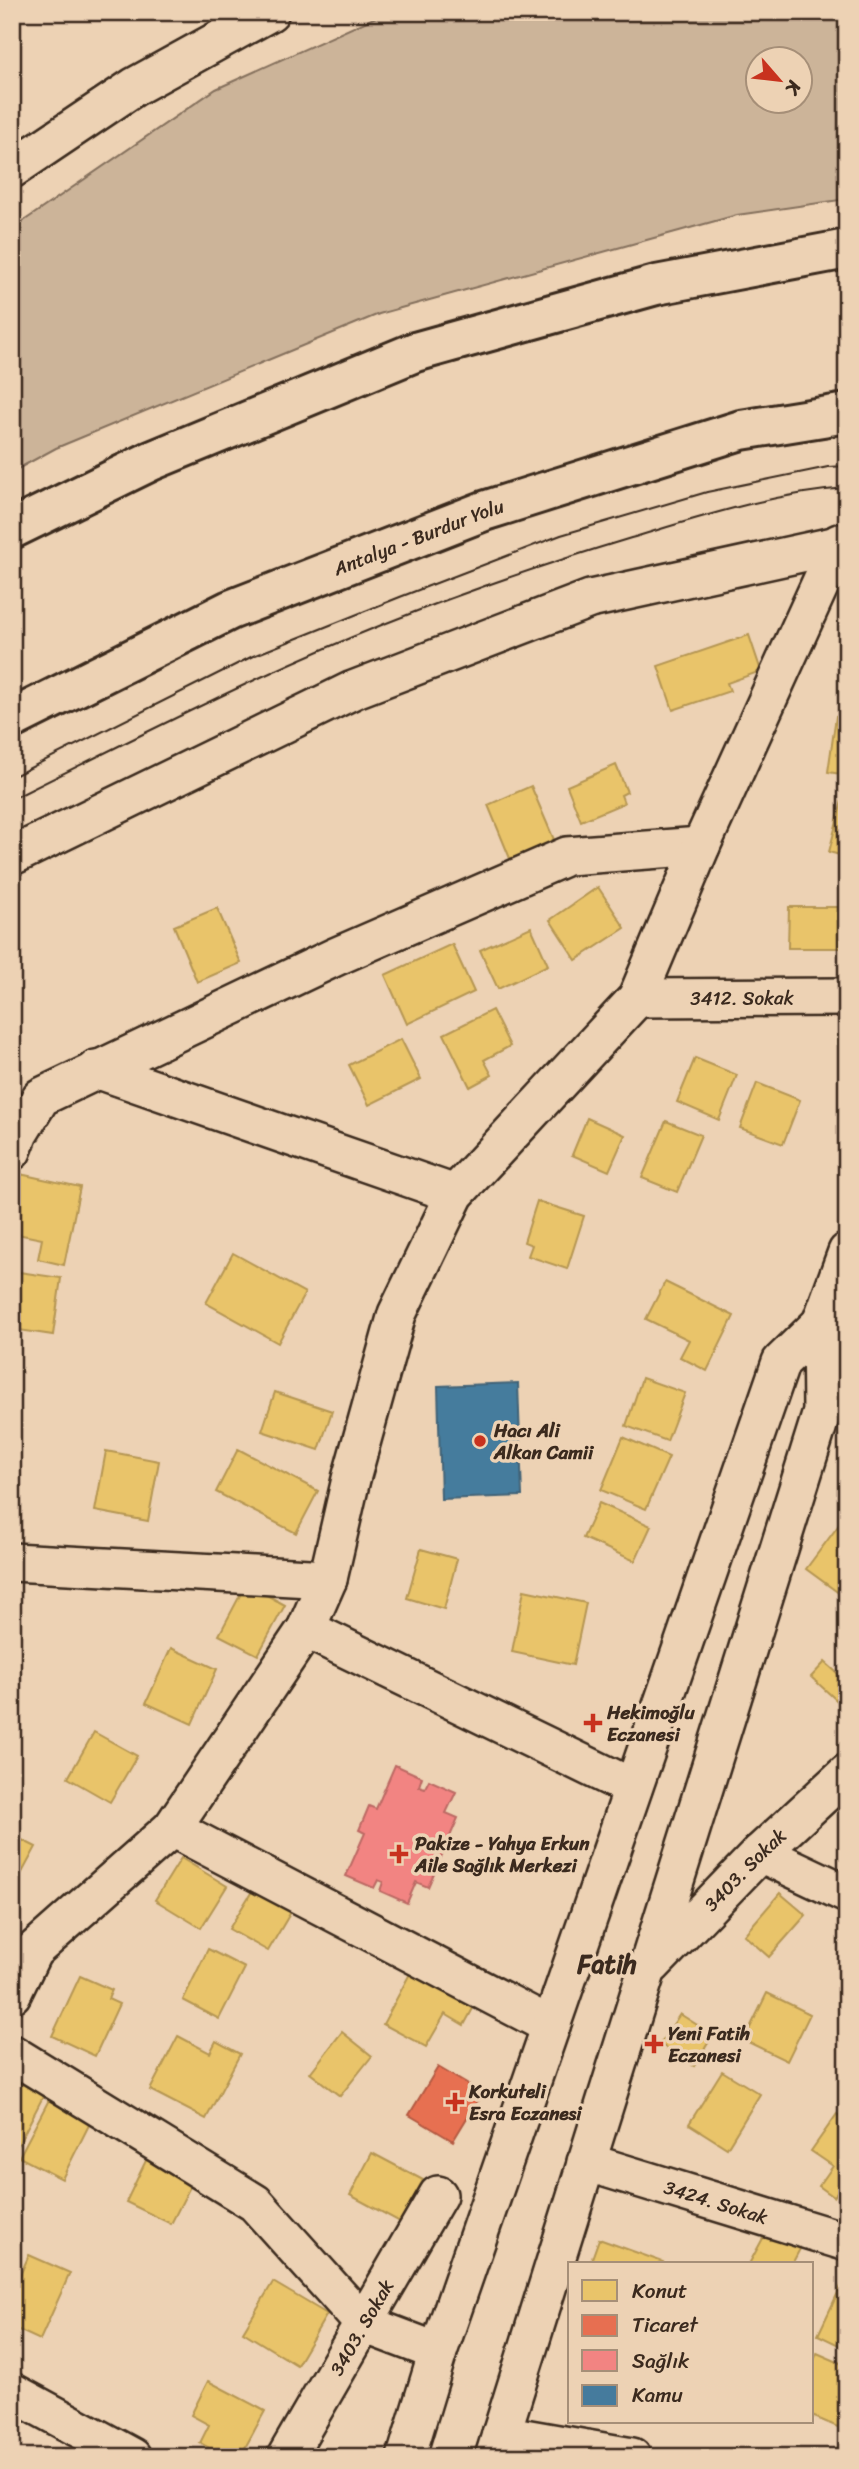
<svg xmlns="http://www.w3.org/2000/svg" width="859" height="2469" viewBox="0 0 859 2469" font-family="Sriracha,sans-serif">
<rect width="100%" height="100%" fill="#edd2b4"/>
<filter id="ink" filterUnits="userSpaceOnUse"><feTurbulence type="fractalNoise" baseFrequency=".0143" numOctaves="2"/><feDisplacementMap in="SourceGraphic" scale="14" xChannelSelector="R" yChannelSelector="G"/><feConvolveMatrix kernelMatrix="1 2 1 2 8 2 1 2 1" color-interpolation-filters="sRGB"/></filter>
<g filter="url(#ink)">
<path fill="#ccb499" stroke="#846f5c" stroke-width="2" fill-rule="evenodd" d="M 387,12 L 847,12 L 847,199 L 737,215 L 379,314 L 56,448 L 12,472 L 12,229 L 216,89 ZM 758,60 L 800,60 L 800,102 L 758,102 Z"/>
<g fill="#e9c46a" stroke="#b59653" stroke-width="2">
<path d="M 749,635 L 761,671 L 727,683 L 730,691 L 673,710 L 658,666 Z"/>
<path d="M 836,716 L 847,717 L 847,775 L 828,772 Z"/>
<path d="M 616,765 L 627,792 L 621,795 L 624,803 L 581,821 L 567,786 Z"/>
<path d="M 531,786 L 555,842 L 511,861 L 488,805 Z"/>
<path d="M 843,797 L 847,798 L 847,857 L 829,852 Z"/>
<path d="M 598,887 L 625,928 L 576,960 L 550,920 Z"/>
<path d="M 789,907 L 847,907 L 847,948 L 788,948 Z"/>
<path d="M 217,908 L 241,963 L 197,982 L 174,926 Z"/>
<path d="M 531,927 L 548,965 L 498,989 L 480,950 Z"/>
<path d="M 452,944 L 474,992 L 407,1024 L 385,975 Z"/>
<path d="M 492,1010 L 510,1046 L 484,1060 L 492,1075 L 470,1087 L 444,1034 Z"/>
<path d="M 12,1015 L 15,1015 L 16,1073 L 12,1073 Z"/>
<path d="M 401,1039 L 421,1079 L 369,1105 L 349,1065 Z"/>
<path d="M 695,1058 L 737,1075 L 719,1120 L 677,1102 Z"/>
<path d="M 757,1083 L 800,1100 L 783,1144 L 740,1128 Z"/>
<path d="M 587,1118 L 625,1135 L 609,1171 L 572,1155 Z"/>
<path d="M 666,1121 L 701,1135 L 677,1192 L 642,1178 Z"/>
<path d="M 20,1174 L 80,1187 L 64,1265 L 38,1259 L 42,1239 L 12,1233 L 12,1211 Z"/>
<path d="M 537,1201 L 584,1216 L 567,1269 L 528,1256 L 532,1245 L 524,1242 Z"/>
<path d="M 233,1253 L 305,1293 L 278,1343 L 206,1303 Z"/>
<path d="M 12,1271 L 61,1278 L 53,1335 L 12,1329 Z"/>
<path d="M 665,1282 L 734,1316 L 707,1371 L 680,1357 L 689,1340 L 646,1319 Z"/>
<path d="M 642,1378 L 685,1393 L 667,1441 L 626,1426 Z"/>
<path d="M 275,1392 L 332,1411 L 319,1450 L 262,1431 Z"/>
<path d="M 623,1437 L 669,1457 L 646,1509 L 601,1490 Z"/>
<path d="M 238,1449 L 318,1491 L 296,1533 L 216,1492 Z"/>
<path d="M 106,1451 L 159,1461 L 148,1521 L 95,1511 Z"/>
<path d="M 599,1503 L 651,1526 L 635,1561 L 583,1538 Z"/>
<path d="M 847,1514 L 847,1599 L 806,1569 Z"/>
<path d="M 421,1549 L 457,1559 L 444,1609 L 407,1598 Z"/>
<path d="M 246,1584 L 285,1605 L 258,1655 L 219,1635 Z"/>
<path d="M 524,1590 L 586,1603 L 573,1665 L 512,1652 Z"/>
<path d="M 171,1648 L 217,1669 L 192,1724 L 146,1703 Z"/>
<path d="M 825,1662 L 847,1682 L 847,1702 L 843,1706 L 811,1677 Z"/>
<path d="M 94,1732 L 137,1756 L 110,1802 L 68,1778 Z"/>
<path d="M 12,1835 L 36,1847 L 12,1891 Z"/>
<path d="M 181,1858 L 227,1886 L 201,1928 L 155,1900 Z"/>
<path d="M 257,1883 L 295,1905 L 268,1951 L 229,1929 Z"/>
<path d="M 780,1893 L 806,1915 L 769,1957 L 744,1935 Z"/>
<path d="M 208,1949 L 245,1968 L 219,2019 L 183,2000 Z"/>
<path d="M 413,1968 L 476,2003 L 464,2025 L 445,2014 L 426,2047 L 383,2024 Z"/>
<path d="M 80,1976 L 112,1990 L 108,1999 L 119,2004 L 95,2056 L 52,2036 Z"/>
<path d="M 767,1993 L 810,2014 L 787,2061 L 744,2040 Z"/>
<path d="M 680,2014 L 713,2035 L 694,2066 L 660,2044 Z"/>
<path d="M 342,2032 L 372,2056 L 340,2096 L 310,2073 Z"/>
<path d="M 178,2036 L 210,2053 L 216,2041 L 240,2054 L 206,2119 L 150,2090 Z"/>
<path d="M 722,2071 L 760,2094 L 727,2148 L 689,2124 Z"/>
<path d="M 25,2075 L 48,2087 L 14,2153 L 12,2152 L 12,2102 Z"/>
<path d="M 53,2092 L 95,2113 L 62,2179 L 19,2157 Z"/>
<path d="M 837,2114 L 847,2121 L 847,2178 L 834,2197 L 819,2186 L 833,2166 L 811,2151 Z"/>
<path d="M 151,2150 L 197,2173 L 171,2224 L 126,2202 Z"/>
<path d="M 372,2153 L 423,2180 L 400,2222 L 350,2195 Z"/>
<path d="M 768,2229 L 801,2247 L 792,2264 L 749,2264 Z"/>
<path d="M 599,2239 L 663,2262 L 662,2264 L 590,2264 Z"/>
<path d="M 29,2255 L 70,2273 L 40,2340 L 12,2327 L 12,2293 Z"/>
<path d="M 273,2282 L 327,2314 L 297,2365 L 243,2332 Z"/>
<path d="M 842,2284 L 847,2286 L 847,2349 L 818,2335 Z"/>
<path d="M 817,2353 L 847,2366 L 847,2412 L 840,2428 L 812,2416 L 812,2365 Z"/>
<path d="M 208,2381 L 265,2411 L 240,2457 L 226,2457 L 200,2443 L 209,2425 L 191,2415 Z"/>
</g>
<path fill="#e76f51" stroke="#b35a42" stroke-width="2" d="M 438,2067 L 482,2093 L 453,2141 L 409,2115 Z"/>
<path fill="#f28482" stroke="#bb6964" stroke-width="2" d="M 395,1765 L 422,1777 L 419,1786 L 425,1788 L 429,1780 L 456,1792 L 446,1813 L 458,1818 L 428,1887 L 416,1882 L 407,1903 L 380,1891 L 383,1882 L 378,1880 L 374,1888 L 346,1876 L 365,1833 L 359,1830 L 369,1806 L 376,1809 Z"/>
<path fill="#457b9d" stroke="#426377" stroke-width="2" d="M 518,1383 L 522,1496 L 441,1499 L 438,1386 Z"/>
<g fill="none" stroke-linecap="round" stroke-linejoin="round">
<g stroke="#3b2a1e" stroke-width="42">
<g id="minor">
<path d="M 12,169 L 134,87 L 270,12"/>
<path d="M 12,856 L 353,690 L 590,599 L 847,543"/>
<path id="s1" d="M 637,998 L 847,997"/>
<path d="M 96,1069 L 455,1194"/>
<path d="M 12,1151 L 19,1133 L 41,1097 L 335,957 L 567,856 L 701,846"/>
<path d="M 821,1323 L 847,1252"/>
<path d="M 12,1562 L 328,1579"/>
<path d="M 306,1629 L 633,1788"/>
<path d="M 172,1828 L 551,2026"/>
<path d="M 760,1853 L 847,1894"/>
<path id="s2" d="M 652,1965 L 760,1853 L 847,1773"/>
<path d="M 12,1994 L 33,1951 L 172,1828 L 306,1629 L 328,1579 L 351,1479 L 397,1314 L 455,1194 L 637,998 L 701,846 L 839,543"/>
<path d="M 12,2054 L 255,2203 L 364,2324 L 438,2352"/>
<path id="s3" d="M 586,2162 L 847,2242"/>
<path d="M 12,2392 L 132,2457"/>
<path d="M 501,2434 L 632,2457"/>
<path id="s4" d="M 286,2457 L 438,2195"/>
<path d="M 406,2457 L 438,2352 L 781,1362 L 821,1323 L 822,1412 L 494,2457"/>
</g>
</g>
<g stroke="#3b2a1e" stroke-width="44">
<g id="trunk">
<path d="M 12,529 L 151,461 L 415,352 L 656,285 L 847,249"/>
<path id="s5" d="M 12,719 L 230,610 L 484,511 L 741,430 L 847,413"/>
</g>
</g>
<use href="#minor" stroke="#edd2b4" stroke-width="37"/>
<use href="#trunk" stroke="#edd2b4" stroke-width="38"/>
<g stroke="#3b2a1e" stroke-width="2">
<path d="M 12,777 L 253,656 L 400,597 L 561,535 L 707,492 L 828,467 L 847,466"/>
<path d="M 12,799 C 94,758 176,717 259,678 C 379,622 505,576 631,538 C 701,517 774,493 847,488"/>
</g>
</g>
</g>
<g fill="#c8321e" stroke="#edd2b4" stroke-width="2.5">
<circle cx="480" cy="1441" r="7"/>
<path d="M589.5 1712.5h7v7h7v7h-7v7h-7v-7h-7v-7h7z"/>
<path d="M395.5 1843.5h7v7h7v7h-7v7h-7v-7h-7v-7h7z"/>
<path d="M650.5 2033.5h7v7h7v7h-7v7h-7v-7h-7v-7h7z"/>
<path d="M451.5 2091.5h7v7h7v7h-7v7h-7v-7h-7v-7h7z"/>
</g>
<g text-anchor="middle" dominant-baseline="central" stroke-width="7" stroke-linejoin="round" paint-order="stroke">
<g font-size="19" fill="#3b2a1e" stroke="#edd2b4">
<text stroke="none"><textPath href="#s5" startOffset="446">Antalya - Burdur Yolu</textPath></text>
<text stroke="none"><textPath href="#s1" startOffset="105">3412. Sokak</textPath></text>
<text stroke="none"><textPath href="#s2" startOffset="133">3403. Sokak</textPath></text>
<text stroke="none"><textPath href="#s3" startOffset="136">3424. Sokak</textPath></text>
<text stroke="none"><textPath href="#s4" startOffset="150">3403. Sokak</textPath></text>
</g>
<g font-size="19" font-weight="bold" fill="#3b2a1e" stroke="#edd2b4" text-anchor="start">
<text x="494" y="1430">Hacı Ali<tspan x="494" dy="22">Alkan Camii</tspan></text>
<text x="607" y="1712">Hekimoğlu<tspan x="607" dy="22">Eczanesi</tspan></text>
<text x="415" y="1843">Pakize - Yahya Erkun<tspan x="415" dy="22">Aile Sağlık Merkezi</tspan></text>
<text x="668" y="2033">Yeni Fatih<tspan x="668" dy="22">Eczanesi</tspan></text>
<text x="469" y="2091">Korkuteli<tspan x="469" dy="22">Esra Eczanesi</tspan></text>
</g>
<g font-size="26" font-weight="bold" fill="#3b2a1e" stroke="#edd2b4">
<text x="607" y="1964">Fatih</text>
</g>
</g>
<rect width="859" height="2469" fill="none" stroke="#edd2b4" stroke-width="42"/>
<rect x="21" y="21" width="817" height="2427" fill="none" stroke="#3b2a1e" stroke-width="2.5" filter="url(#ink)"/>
<rect x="568" y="2262" width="245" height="161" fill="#edd2b4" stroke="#a68f78" stroke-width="2"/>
<rect x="582" y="2280" width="35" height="21" fill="#e9c46a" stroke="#a68f78" stroke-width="2"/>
<text x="632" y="2298" font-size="21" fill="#3b2a1e">Konut</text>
<rect x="582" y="2315" width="35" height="21" fill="#e76f51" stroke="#a68f78" stroke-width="2"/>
<text x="632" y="2332" font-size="21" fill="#3b2a1e">Ticaret</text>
<rect x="582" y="2350" width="35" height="21" fill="#f28482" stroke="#a68f78" stroke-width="2"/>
<text x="632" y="2368" font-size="21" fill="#3b2a1e">Sağlık</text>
<rect x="582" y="2385" width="35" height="21" fill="#457b9d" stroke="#a68f78" stroke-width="2"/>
<text x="632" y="2402" font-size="21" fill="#3b2a1e">Kamu</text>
<g transform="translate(779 80) rotate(118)"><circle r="33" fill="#edd2b4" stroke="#a68f78" stroke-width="2"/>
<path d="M0-5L12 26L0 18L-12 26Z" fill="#c8321e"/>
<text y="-10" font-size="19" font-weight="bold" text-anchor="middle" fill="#3b2a1e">K</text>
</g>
</svg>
